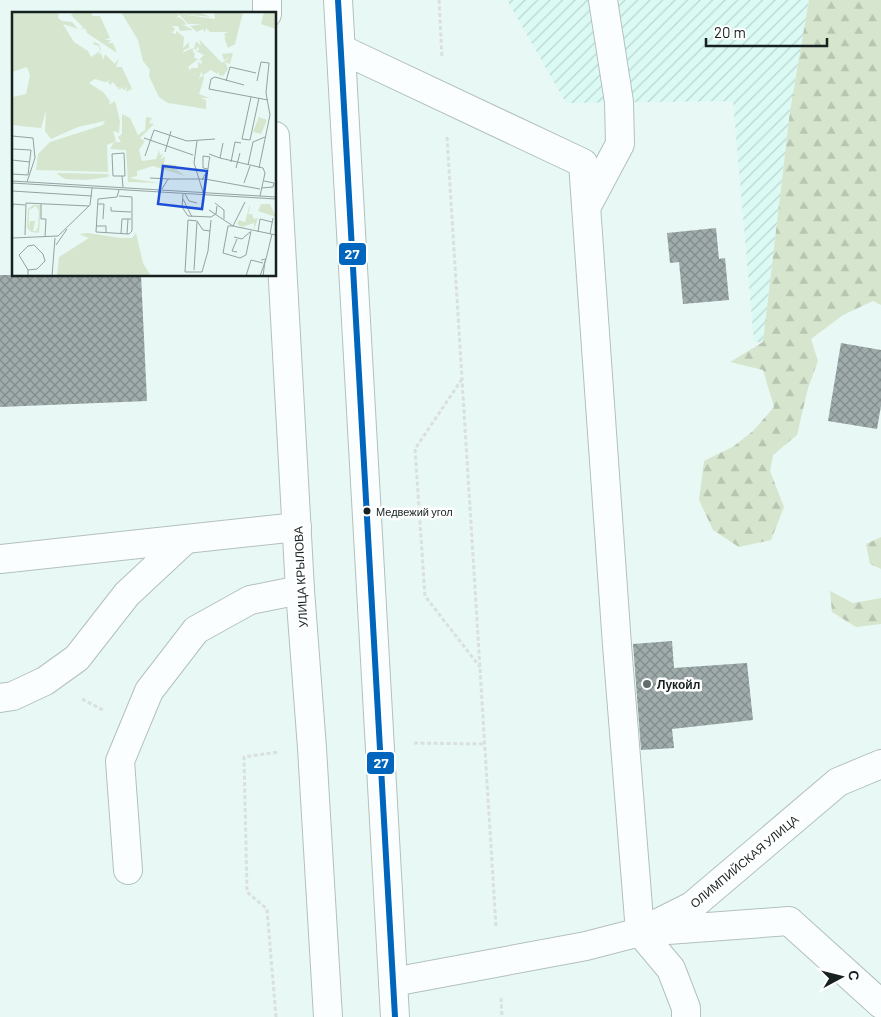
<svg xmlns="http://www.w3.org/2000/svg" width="881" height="1017" viewBox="0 0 881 1017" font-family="Barlow,sans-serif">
<defs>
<pattern id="industrial-furrows" width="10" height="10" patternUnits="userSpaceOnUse" patternTransform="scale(1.25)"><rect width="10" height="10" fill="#dbfaf4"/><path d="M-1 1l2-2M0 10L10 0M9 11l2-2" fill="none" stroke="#bbd6d1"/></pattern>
<pattern id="forest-firs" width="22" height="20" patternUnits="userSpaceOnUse" patternTransform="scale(1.25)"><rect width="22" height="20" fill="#d6e6ce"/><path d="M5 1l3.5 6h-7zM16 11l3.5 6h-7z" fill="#b7c5b1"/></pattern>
<pattern id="building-cross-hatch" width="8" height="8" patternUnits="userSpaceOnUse" patternTransform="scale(1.25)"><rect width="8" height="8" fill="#9facab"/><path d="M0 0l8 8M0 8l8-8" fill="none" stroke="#818c8b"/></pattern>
</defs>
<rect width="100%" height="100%" fill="#e7f8f5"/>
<path fill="url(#industrial-furrows)" d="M 507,0 L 809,0 L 790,111 L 763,342 L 754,342 L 733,101 L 566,103 Z"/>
<g fill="url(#forest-firs)">
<path d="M 809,0 L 881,0 L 881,305 L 873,301 L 843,315 L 811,339 L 818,361 L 808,388 L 797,435 L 773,455 L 770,471 L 784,507 L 771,540 L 739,547 L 713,530 L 699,500 L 704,461 L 734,446 L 753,431 L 774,407 L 763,370 L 730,362 L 763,342 L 790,111 Z"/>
<path d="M 881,537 L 881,569 L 870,564 L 866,544 Z"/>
<path d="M 830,591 L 853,603 L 881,598 L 881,624 L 856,627 L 832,612 Z"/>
</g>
<g fill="url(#building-cross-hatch)">
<path d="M 716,228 L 719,259 L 725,258 L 729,300 L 683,304 L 679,262 L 670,263 L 667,233 Z"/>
<path d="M 0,275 L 141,275 L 147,401 L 0,407 Z"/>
<path d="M 841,343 L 881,350 L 881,406 L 877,429 L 828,421 Z"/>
<path d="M 672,641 L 674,668 L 747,663 L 753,720 L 672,729 L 674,748 L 641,750 L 633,644 Z"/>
</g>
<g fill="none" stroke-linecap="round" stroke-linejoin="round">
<g stroke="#b3c0be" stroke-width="30">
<g id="minor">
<path d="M 341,49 L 583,163 L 617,645 L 640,932 L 671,969 L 686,1008 L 686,1017"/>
<path d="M 587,206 L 620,144 L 619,102 L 603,0"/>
<path d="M 0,559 L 297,527"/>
<path d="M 0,698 L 13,696 L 45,681 L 77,658 L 127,594 L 186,539"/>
<path d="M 128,870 L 120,761 L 149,691 L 196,630 L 250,600 L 300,590"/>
<path d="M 654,931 L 789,921 L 881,1004"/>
<path d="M 393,982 L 586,946 L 640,932 L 692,906 L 838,782 L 881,764"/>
</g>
</g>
<g stroke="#b3c0be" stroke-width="30">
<g id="major">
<path d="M 267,0 L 267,14"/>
<path d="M 338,0 L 395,1017"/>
<path d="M 275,136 L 300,590 L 312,748 L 328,1017"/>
</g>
</g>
<g stroke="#dae0df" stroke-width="3" stroke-dasharray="4 2.5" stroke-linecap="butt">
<path d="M 439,0 L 442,58"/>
<path d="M 447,137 L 496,927"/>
<path d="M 462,379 L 415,449 L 425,596 L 480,667"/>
<path d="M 82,699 L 103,710"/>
<path d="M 414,743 L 485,744"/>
<path d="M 501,998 L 502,1017"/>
<path d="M 276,1017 L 267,909 L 247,892 L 244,757 L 278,752"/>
</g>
<use href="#minor" stroke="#fbfefe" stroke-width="28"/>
<use href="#major" stroke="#fbfefe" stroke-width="28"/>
<g stroke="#fff" stroke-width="10">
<path id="bus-1" d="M 338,0 L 395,1017"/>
</g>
<use href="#bus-1" stroke="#0065bd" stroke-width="6"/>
</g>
<circle fill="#172220" stroke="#fff" stroke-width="2" cx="367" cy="511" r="4.5"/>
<circle fill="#606d6b" stroke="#fff" stroke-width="2" cx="647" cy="684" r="5"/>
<g text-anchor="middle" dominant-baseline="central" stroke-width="5" stroke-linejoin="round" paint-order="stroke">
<g font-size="11" fill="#172220" stroke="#fff" text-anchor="start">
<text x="376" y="511">Медвежий угол</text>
</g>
<g font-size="12" fill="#172220" stroke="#fff">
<text transform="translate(300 577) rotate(-93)">УЛИЦА КРЫЛОВА</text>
<text transform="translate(744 861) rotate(-40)">ОЛИМПИЙСКАЯ УЛИЦА</text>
</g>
<g font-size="12" font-weight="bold" fill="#172220" stroke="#fff" text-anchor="start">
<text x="657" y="684">Лукойл</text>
</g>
</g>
<g transform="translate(12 12)">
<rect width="264" height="264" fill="#e7f8f5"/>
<path d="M 0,0 L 47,0 L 46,6 L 50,9 L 60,10 L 66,17 L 51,12 L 62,30 L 76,39 L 79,45 L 88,39 L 87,34 L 81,32 L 82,30 L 87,32 L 89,37 L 86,43 L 89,41 L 91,48 L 93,42 L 103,52 L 107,46 L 104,55 L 110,55 L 120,77 L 114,80 L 115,74 L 112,79 L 111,76 L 104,78 L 109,75 L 106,76 L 101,70 L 98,73 L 96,70 L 99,68 L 93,70 L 83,67 L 77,71 L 91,80 L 98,89 L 97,93 L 103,89 L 108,109 L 107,121 L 101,119 L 104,129 L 95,133 L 96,160 L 24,158 L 26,142 L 38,130 L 91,113 L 93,109 L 66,115 L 39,127 L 33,119 L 34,99 L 29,116 L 0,113 L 0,85 L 14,82 L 18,63 L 15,55 L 0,60 ZM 63,0 L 80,0 L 80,4 L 88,4 L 98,26 L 92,28 L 99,28 L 96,31 L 101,31 L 105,41 L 75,21 L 73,16 L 69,18 L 71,15 L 59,3 ZM 109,0 L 164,0 L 167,4 L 164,4 L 170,7 L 175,13 L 170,12 L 181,18 L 168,19 L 166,14 L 160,14 L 163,17 L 160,21 L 164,22 L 164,19 L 172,25 L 171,36 L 177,30 L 177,36 L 172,38 L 170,41 L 181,36 L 181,41 L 183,40 L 182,46 L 186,47 L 176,55 L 178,59 L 179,56 L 186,56 L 186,49 L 189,53 L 190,48 L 193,48 L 187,48 L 192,43 L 184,39 L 187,38 L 186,34 L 184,38 L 182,37 L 184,29 L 189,34 L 187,27 L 210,51 L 219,44 L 212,48 L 210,42 L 221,41 L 218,52 L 213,50 L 216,57 L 211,64 L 207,63 L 206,59 L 205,62 L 199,58 L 191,63 L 189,60 L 187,67 L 191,63 L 192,66 L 187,82 L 198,86 L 189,86 L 194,88 L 194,97 L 156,91 L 147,85 L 137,64 L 138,58 L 131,49 L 126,28 ZM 165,0 L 186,0 L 199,5 L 169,2 L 203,7 L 202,0 L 231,0 L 223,32 L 216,36 L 212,25 L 214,27 L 212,22 L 216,20 L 198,20 L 194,16 L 193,21 L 191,17 L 185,20 L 178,14 L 190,12 L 176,12 ZM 252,0 L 264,0 L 264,17 L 249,12 ZM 110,102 L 118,106 L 126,123 L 133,118 L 134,105 L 140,106 L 137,111 L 142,112 L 128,126 L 133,129 L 127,138 L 130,149 L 144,147 L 147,138 L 148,143 L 151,142 L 148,148 L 153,144 L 152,152 L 164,153 L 165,158 L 173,164 L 141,154 L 125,159 L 125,164 L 117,166 L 146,171 L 116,170 L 114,138 L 98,137 L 102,130 L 109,130 L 106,125 L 110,122 ZM 248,102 L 247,105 L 255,108 L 249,122 L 241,120 ZM 45,162 L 46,161 L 97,162 L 96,165 L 75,168 L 53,167 ZM 238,192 L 238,196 L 236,202 L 240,202 L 242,207 L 246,206 L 242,218 L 242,211 L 230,215 L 225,212 L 227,208 L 233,210 ZM 249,192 L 258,192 L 264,205 L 246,199 ZM 76,221 L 108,226 L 120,226 L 124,221 L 131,251 L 139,264 L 45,264 L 47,245 L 77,226 L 67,222 Z" fill="#d6e6ce"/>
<path d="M 21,193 L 29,193 L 27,221 L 19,220 L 15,215 L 16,197 ZM 24,194 L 27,199 L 26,215 L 24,219 L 21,219 L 23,209 L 18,209 L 17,217 L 17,198 Z" fill="#d6e6ce" fill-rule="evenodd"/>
<path fill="none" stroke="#94a2a0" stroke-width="1" d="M 214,69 L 218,55 L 244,61M 245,69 L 249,50 L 257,51 L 254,81 L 258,103 L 247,156M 232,73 L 203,65 L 199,67 L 197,77 L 256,88M 239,85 L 230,127 L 238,128 L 247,86M 0,124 L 21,126 L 23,146 L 15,170M 132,126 L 181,143M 185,129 L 182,151 L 191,180M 0,137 L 19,138M 153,140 L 159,119M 197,142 L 208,146 L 211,131M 133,144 L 142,118 L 175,129 L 203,127M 208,146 L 251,156 L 253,161 L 248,184M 0,148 L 18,150M 219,150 L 223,130 L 229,131M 236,153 L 241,130 L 253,125M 224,156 L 228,141M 0,162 L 16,163 L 19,138M 110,164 L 101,164 L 100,142 L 112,141 L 113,164 L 110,164 L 111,175M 138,166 L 157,167M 190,168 L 196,157 L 197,149 L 198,145 L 191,144 L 191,156 L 196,157M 0,169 L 264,185M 0,171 L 264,187M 232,171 L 238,154M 250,176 L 261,175 L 262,171 L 252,169M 150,177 L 156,167 L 193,167 L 248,177M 0,179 L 80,184M 171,182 L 170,195 L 176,204 L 199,205 L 204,202 L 205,194M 173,182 L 177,189 L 185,191M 107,184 L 120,185 L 120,219 L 117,222 L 84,220 L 86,187 L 105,185 L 107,178M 171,187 L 180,205M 233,190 L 221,214 L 216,214 L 211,241 L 228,246 L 234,243 L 239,219M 203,191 L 212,198 L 212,207M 29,192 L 29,207 L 34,207 L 33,225M 86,192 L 92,192 L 91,207M 99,195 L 99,199 L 119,200M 197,198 L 221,214 L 264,223M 0,204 L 1,192 L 13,193M 84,214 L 94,214 L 94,220M 198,219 L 191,218 L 185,209 L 176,208 L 173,260 L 190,260 L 196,239 L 199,208M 246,220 L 248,207 L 260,210M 109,221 L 110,207 L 119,207M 115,222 L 116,207M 258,222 L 261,206M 13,223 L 14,191 L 77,194M 222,225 L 230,227 L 238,220M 0,226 L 46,224 L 78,193 L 80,176M 225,227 L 220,239 L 225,240M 44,233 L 55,217M 249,248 L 254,247 L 260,222M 182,258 L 185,210M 16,264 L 16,258 L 7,243 L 16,234 L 22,233 L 31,242 L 33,249 L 25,257 L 16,258M 40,264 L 43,226M 234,264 L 239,248 L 251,251M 248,264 L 254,247M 251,264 L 253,249"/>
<path fill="#1d4ed8" fill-opacity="0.15" stroke="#1d4ed8" stroke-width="2.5" d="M 151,154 L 195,159 L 190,197 L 146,192 Z"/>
<rect width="264" height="264" fill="none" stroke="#172220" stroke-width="2.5"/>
</g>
<g stroke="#fff" stroke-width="2">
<rect x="338" y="242" width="29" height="24" rx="5" fill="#0065bd"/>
<rect x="366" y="751" width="29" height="24" rx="5" fill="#0065bd"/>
</g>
<g font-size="14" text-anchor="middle" font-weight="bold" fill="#fff">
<text x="352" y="259">27</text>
<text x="381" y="768">27</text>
</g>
<g transform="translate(841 977) rotate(83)" stroke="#ffffff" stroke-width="4" paint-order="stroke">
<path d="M0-4L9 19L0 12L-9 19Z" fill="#172220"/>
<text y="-8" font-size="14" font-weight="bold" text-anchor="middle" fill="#172220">С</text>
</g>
<path d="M706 38v8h121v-8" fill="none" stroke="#172220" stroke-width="2.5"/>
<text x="714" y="38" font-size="15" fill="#172220" stroke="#ffffff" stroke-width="4" paint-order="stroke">20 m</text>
</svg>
